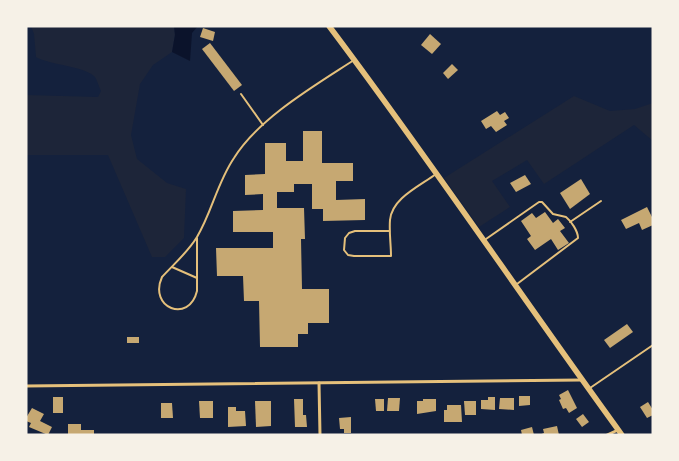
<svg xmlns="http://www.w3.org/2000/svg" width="679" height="461" viewBox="0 0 679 461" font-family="'Source Serif 4',serif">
<rect width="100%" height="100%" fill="#14213d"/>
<g fill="#1d2539">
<path d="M 31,26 L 174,26 L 175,35 L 172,52 L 153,65 L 140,84 L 131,135 L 137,159 L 167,183 L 186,189 L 184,238 L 165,257 L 152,257 L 108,155 L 26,155 L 26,95 L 98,97 L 101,91 C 99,87 97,79 94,76 C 83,66 50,65 36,57 L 34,34 Z"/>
<path d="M 574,96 L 610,111 L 635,109 L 653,103 L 653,141 L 634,125 L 544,184 L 527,160 L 492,181 L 510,207 L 479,227 L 444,178 Z"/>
</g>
<path fill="#0b132b" d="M 174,26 L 198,26 L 192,33 L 190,61 L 172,52 L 175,35 Z"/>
<g fill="#c6a872">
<path d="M 203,28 L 215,32 L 213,41 L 200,37 Z"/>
<path d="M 430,34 L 441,44 L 432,54 L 421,45 Z"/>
<path d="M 210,43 L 242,85 L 234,91 L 202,49 Z"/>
<path d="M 452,64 L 458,70 L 448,79 L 443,73 Z"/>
<path d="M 497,111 L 500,115 L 505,112 L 509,118 L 504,121 L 507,125 L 496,132 L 491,126 L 486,129 L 481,121 Z"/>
<path d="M 303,131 L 322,131 L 322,163 L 353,163 L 353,181 L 336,181 L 336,200 L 365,199 L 365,220 L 323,221 L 323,209 L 312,209 L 312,184 L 294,184 L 294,192 L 277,192 L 277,208 L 304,208 L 305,239 L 301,239 L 302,289 L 329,289 L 329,323 L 308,323 L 308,334 L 298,334 L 298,347 L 260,347 L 259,301 L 244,301 L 243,276 L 217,276 L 216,248 L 273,248 L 273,232 L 233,232 L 233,211 L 263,210 L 263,194 L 245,195 L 245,175 L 265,174 L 265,143 L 286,143 L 286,161 L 303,161 Z"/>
<path d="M 525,175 L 531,184 L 516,192 L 510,183 Z"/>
<path d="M 581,179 L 590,194 L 570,209 L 560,193 Z"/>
<path d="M 647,207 L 653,219 L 653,225 L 642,230 L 639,223 L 626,229 L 621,220 Z"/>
<path d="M 545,212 L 553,223 L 558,219 L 565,228 L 560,231 L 569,243 L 558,250 L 551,239 L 535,250 L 527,239 L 531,236 L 521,221 L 532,213 L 536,218 Z"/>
<path d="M 627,324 L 633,332 L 610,348 L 604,340 Z"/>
<rect x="127" y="337" width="12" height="6"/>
<path d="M 568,390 L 577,408 L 569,413 L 566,408 L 563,409 L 559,400 L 561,399 L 559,395 Z"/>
<path d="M 519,396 L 530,396 L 530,405 L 519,406 Z"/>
<rect x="53" y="397" width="10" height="16"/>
<path d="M 488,397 L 495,397 L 495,410 L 481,409 L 481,400 L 488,400 Z"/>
<path d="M 388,398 L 400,398 L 399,411 L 387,411 Z"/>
<path d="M 500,398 L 514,398 L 514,410 L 499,409 Z"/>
<path d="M 294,399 L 303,399 L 303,415 L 306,415 L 307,427 L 295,427 Z"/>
<path d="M 375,399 L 384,399 L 384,411 L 376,411 Z"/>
<path d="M 423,399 L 436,399 L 436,411 L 417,414 L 417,401 L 423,401 Z"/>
<path d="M 199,401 L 213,401 L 213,418 L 200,418 Z"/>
<path d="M 255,401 L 271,401 L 271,426 L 256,427 Z"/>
<path d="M 464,401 L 476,401 L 476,415 L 465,415 Z"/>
<path d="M 648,402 L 653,410 L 653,415 L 647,418 L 640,407 Z"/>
<path d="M 161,403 L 172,403 L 173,418 L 161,418 Z"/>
<path d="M 447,405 L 461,405 L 462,422 L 444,422 L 444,410 L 447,410 Z"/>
<path d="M 228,407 L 236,407 L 236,411 L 245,411 L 246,426 L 228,427 Z"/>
<path d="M 32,408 L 44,414 L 40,421 L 52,427 L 48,435 L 29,427 L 31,423 L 26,421 L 26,418 Z"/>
<path d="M 583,414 L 589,422 L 582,427 L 576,419 Z"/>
<path d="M 351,417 L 351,433 L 344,433 L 344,429 L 340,429 L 339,418 Z"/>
<path d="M 68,424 L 81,424 L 81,430 L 94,430 L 94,435 L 68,434 Z"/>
<path d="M 557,426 L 559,435 L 539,435 L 544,433 L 543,429 Z"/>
<path d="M 532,427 L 534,435 L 522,435 L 521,430 Z"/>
</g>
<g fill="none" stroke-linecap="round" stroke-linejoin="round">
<g stroke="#e5c07b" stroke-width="2">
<path d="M 241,94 L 263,125"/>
<path d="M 570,222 L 601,201"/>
<path d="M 390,231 L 355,231 L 349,233 L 345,238 L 344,250 L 348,255 L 354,256 L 391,256 C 391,245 389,232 390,220 C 392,198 420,186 436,174"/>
<path d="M 197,238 L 197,291 C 189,324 148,308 162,277 C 173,265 188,252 197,237 C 212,212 217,183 234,158 C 259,118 314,86 354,60"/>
<path d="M 486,239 L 539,202 L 542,202 L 553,214 L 566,217 C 571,221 578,231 578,238 L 517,284"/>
<path d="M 172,267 L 197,278"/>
<path d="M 590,388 L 653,345"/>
</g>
<g stroke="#e5c07b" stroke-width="3">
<path d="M 319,383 L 320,435"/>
<path d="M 26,386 L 581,380"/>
<path d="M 607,435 L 618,430"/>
</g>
<path stroke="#e5c07b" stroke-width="5.5" d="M 329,26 C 430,160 523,299 622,435"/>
</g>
<rect width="679" height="461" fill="none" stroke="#f6f1e7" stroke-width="55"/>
</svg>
